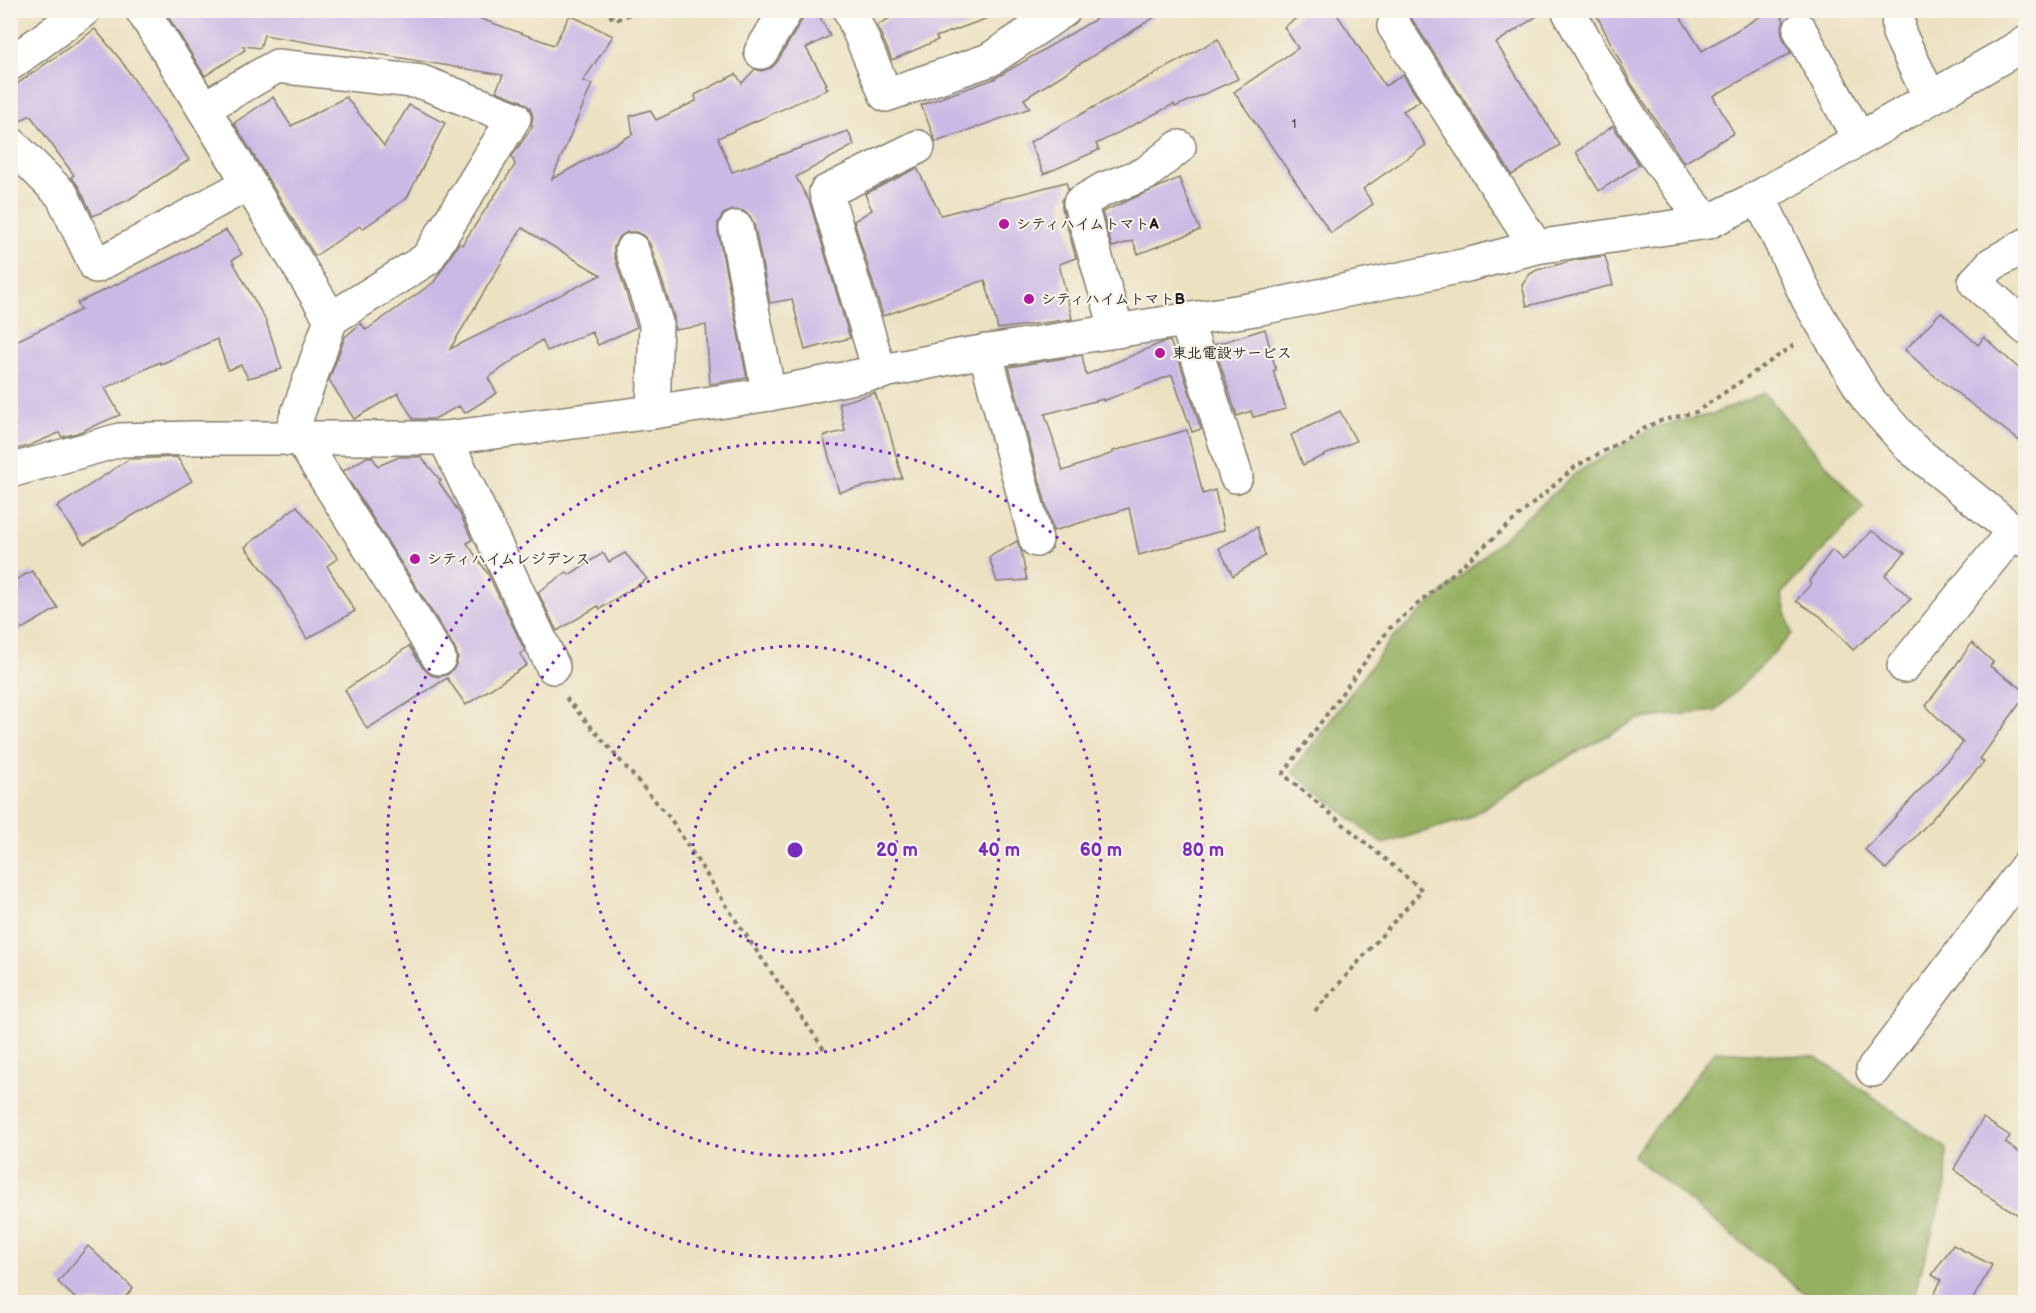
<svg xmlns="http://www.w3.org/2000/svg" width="2036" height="1313" viewBox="0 0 2036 1313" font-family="'Balsamiq Sans','Klee One',sans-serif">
<rect width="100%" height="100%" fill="#f7f3e8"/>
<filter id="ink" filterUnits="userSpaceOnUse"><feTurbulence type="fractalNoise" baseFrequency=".0167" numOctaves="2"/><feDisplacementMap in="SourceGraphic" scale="12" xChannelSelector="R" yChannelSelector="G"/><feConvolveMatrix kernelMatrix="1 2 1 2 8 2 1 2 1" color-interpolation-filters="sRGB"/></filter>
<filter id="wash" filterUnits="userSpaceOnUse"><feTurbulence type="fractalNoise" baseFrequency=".008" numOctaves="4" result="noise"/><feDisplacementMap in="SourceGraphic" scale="24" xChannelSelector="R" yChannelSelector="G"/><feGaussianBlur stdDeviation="1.35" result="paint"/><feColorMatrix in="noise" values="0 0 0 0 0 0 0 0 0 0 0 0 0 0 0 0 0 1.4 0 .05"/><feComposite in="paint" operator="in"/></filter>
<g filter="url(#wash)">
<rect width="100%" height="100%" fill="#ece1c1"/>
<g fill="#96b062" stroke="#59663f" stroke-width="1.5">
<path d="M 1764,393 L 1864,508 L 1781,594 L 1792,634 L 1716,711 L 1638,719 L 1536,775 L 1466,819 L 1383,844 L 1292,772 L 1391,639 L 1577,472 L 1655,427 L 1713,414 Z"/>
<path d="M 1715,1051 L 1816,1057 L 1947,1149 L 1946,1185 L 1912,1302 L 1815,1302 L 1633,1156 Z"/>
</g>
<g id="blocks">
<g fill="#cbb9e5" fill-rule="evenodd">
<path d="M 164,10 L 399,10 L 470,15 L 554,45 L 570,15 L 613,36 L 583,81 L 592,84 L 552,179 L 633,134 L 630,116 L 650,110 L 656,120 L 696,101 L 695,95 L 736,74 L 742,83 L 755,69 L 761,71 L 771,68 L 777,62 L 802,20 L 804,11 L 816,10 L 830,36 L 806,48 L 827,84 L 825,85 L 828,89 L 718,138 L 732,172 L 848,131 L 854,145 L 796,177 L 810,203 L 850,338 L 805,350 L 792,299 L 770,303 L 754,224 L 750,216 L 743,211 L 733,210 L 723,214 L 718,223 L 718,232 L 747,378 L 710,384 L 706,325 L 675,330 L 674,317 L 650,244 L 644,236 L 636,232 L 627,232 L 618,238 L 614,247 L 614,255 L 637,327 L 598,345 L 592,332 L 547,351 L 542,340 L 488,378 L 497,393 L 465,413 L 459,406 L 434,419 L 413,419 L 398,393 L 354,419 L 329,380 L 345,337 L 361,323 L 366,330 L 434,282 L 459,243 L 462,245 L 515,165 L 512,156 L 533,126 L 531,125 L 533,117 L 530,108 L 521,101 L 496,91 L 503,75 L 264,35 L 260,48 L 243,46 L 245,50 L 205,76 ZM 522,228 L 601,275 L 450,349 Z"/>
<path d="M 905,10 L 998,10 L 999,14 L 936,37 L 938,40 L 892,60 L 877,25 Z"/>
<path d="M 1111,10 L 1166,10 L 1024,99 L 1030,108 L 936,142 L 921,105 L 994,79 Z"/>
<path d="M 1308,10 L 1334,10 L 1385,86 L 1403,75 L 1420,101 L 1403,111 L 1426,145 L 1363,189 L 1373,204 L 1331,233 L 1234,92 L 1298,48 L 1284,27 Z"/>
<path d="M 1404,10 L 1546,10 L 1496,43 L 1560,145 L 1512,175 L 1410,16 Z"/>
<path d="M 1594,10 L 1676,10 L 1702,51 L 1771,10 L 1778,10 L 1784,21 L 1781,29 L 1783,38 L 1791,53 L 1713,96 L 1734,133 L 1684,163 L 1631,83 Z"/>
<path d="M 95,29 L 120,59 L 189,160 L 128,200 L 93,216 L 79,187 L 71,177 L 74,175 L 30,115 L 14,125 L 10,125 L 10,89 Z"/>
<path d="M 1218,39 L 1238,79 L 1175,107 L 1174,104 L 1096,144 L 1099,150 L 1044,174 L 1030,142 Z"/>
<path d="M 273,97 L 291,126 L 346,97 L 384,146 L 409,105 L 445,123 L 407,198 L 362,229 L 360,226 L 315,256 L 234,123 Z"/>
<path d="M 1613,126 L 1639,165 L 1599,191 L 1576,152 Z"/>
<path d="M 917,168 L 941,215 L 1066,182 L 1068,189 L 1062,200 L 1062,208 L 1076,258 L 1059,264 L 1072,319 L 998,329 L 985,280 L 883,316 L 854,221 L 872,210 L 865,194 Z"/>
<path d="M 1179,178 L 1200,230 L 1138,254 L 1133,241 L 1112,247 L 1102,212 Z"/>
<path d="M 226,230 L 242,254 L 232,260 L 266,321 L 282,369 L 248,378 L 241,365 L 228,370 L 217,339 L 161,364 L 160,362 L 105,388 L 120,415 L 77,433 L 62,437 L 59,433 L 28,446 L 10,451 L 10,344 L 81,310 L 77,303 L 172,258 Z"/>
<path d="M 1605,256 L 1613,285 L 1527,306 L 1522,285 L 1530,274 L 1537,270 L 1575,260 Z"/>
<path d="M 1941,312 L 1978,345 L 1984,337 L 2025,374 L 2025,445 L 1931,373 L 1905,350 Z"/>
<path d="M 1265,329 L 1276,370 L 1273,371 L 1286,409 L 1253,417 L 1251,411 L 1237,416 L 1214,345 Z"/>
<path d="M 1170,341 L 1176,357 L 1178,357 L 1201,429 L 1192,432 L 1172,375 L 1103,401 L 1103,399 L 1045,414 L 1063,471 L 1113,453 L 1113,451 L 1187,430 L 1203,494 L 1215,490 L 1224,530 L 1139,555 L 1129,508 L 1053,531 L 1009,367 L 1082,355 L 1086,375 L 1161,343 Z"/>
<path d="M 875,393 L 885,422 L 887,422 L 902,478 L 839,492 L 823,436 L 845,431 L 839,403 Z"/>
<path d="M 1340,411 L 1356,441 L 1303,465 L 1291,435 Z"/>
<path d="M 177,457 L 192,481 L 84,544 L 57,507 L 129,459 Z"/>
<path d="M 367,457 L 372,457 L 378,466 L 399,457 L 421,457 L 441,481 L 439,482 L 460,514 L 472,540 L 467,543 L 488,574 L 525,651 L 520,654 L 527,665 L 466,705 L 447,678 L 367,729 L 345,690 L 409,646 L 423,668 L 431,675 L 439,677 L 448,674 L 455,667 L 458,658 L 455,648 L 343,471 Z"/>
<path d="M 297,506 L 338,558 L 327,566 L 355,611 L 307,639 L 279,590 L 245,547 Z"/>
<path d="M 1257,527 L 1265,556 L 1233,576 L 1219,548 Z"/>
<path d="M 1872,531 L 1905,553 L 1885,575 L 1911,599 L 1853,650 L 1820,616 L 1796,601 L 1811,584 L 1809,581 L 1832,550 L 1843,560 Z"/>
<path d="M 1017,541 L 1021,551 L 1027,580 L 997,582 L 989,557 Z"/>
<path d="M 603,553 L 609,562 L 625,553 L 647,579 L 600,609 L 598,606 L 557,631 L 538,592 L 567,572 L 569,575 Z"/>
<path d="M 32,571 L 58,608 L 10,636 L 10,583 Z"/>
<path d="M 1972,643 L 1993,662 L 1990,666 L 2025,691 L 2025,696 L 1980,759 L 1984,762 L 1886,869 L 1865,850 L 1963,743 L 1926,706 Z"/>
<path d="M 1983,1118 L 2010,1136 L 2005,1143 L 2025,1156 L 2025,1219 L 1981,1192 L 1982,1190 L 1954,1169 Z"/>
<path d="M 1953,1245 L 1992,1265 L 1971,1302 L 1931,1302 L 1941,1280 L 1932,1275 Z"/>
<path d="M 88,1246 L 133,1288 L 121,1302 L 79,1302 L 58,1282 Z"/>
</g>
</g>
</g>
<g filter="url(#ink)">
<use href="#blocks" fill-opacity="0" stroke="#847e6e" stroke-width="1.5"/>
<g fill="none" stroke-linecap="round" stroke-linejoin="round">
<g stroke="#847e6e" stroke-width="36">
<g id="street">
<path d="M 142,10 C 207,112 268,216 331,319 L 289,439"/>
<path d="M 850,10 L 886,95 L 989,60 L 1064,10"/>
<path d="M 1568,10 C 1608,83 1652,160 1708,222"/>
<path d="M 1898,10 L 1899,33 L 1930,98"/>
<path d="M 1394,26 L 1536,247"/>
<path d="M 1800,30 L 1859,139"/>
<path d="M 761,52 L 786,10"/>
<path d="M 10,64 L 84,10"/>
<path d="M 204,108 L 277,66 L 422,82 L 514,118 L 427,259 L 331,319"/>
<path d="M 10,143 L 62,195 L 96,266 L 248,184"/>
<path d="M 1759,197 L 1809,301 L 1867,398 L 1910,447 L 2026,541"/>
<path d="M 736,228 L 769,394"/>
<path d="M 2026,245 L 1992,264 L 1975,282 L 2026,328"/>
<path d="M 632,250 L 656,323 L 653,412"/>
<path d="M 1186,320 L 1236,476"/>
<path d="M 1117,331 L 1080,203 L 1104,189 L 1145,174 L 1179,147"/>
<path d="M 985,351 L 1036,540"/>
<path d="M 880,373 L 826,192 L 918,147"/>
<path d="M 445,438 L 553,667"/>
<path d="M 301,439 L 439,658"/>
<path d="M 10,471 L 120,440 L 194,438 L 445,438 L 653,412 L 769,394 L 964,355 L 1261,308 L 1467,265 L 1536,247 L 1708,222 L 1759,197 L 2026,43"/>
<path d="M 1904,666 L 2013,532"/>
<path d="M 1873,1070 L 2026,867"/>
</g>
</g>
<g stroke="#847e6e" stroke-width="4" stroke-dasharray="4.5 4.5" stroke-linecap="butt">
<path d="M 602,10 L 616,20 L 640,10"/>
<path d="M 566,698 L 670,818 L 737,922 L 825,1051"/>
<path d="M 1315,1011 L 1422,890 L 1283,774 L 1389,629 L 1575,467 L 1656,422 L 1696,412 L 1797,343"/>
</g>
<use href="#street" stroke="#fff" stroke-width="33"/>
</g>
</g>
<g fill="none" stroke="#7b2cbf" stroke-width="3" stroke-dasharray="3 6">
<circle cx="795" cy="850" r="102"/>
<circle cx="795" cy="850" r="204"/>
<circle cx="795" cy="850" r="306"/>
<circle cx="795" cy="850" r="408"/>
</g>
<g fill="#b5179e" stroke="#f7f3e8" stroke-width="2">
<circle cx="1004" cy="224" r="6"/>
<circle cx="1029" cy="299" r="6"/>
<circle cx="1160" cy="353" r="6"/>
<circle cx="415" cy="559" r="6"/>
</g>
<g text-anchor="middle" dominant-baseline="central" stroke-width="4.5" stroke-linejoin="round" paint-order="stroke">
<g font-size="12" fill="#48434e">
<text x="1294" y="124">1</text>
</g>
<g font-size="15" font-weight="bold" fill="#1c1c1c" stroke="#f7f3e8" text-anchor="start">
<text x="1016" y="224">シティハイムトマトA</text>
<text x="1041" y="299">シティハイムトマトB</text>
<text x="1172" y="353">東北電設サービス</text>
<text x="427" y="559">シティハイムレジデンス</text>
</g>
</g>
<circle cx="795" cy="850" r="9" fill="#7b2cbf" stroke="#f7f3e8" stroke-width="3"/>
<g font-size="18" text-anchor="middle" font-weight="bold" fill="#7b2cbf" stroke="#f7f3e8" stroke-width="4.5" stroke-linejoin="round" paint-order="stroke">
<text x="897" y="856">20 m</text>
<text x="999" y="856">40 m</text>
<text x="1101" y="856">60 m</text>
<text x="1203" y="856">80 m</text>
</g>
<rect width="2036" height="1313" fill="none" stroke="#f7f3e8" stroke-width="36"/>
</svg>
